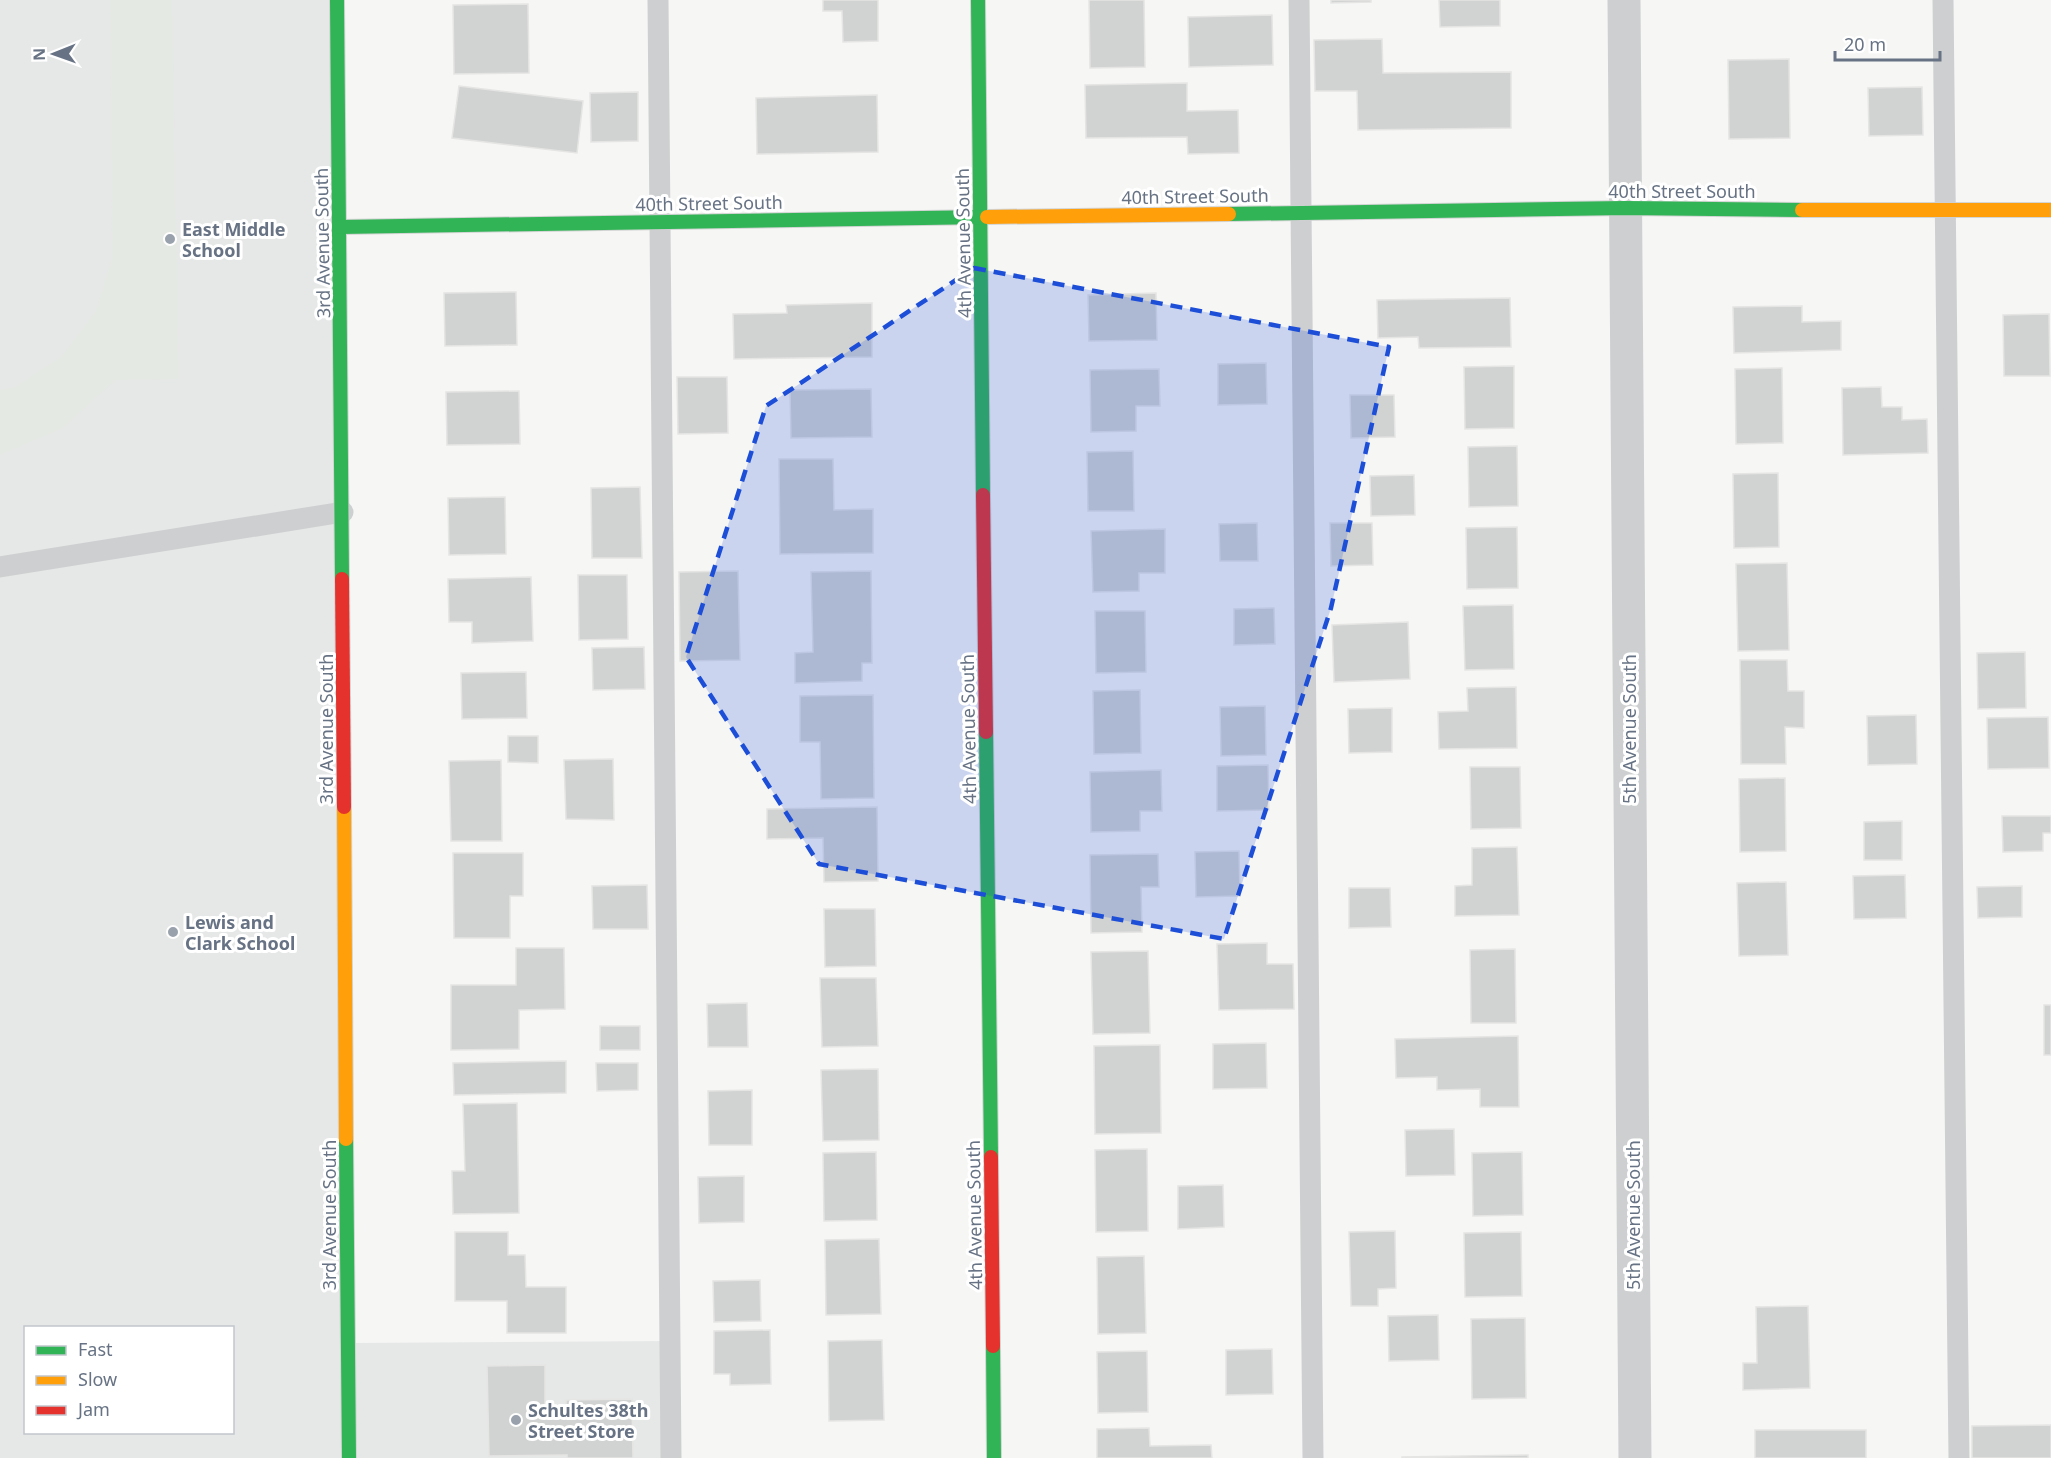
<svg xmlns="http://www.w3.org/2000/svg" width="2051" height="1458" viewBox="0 0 2051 1458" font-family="'Noto Sans',sans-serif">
<rect width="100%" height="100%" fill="#f6f6f5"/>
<path fill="#e6e7e7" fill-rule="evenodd" d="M 0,0 L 336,0 L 349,1343 L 670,1341 L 671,1458 L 0,1458 ZM 26,1328 L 232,1328 L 232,1432 L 26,1432 Z"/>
<path fill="#e5e9e3" d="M 110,0 L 172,0 L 179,379 L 115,380 L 63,428 L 0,455 L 0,390 L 15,387 L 62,356 L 96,311 L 112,258 Z"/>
<g fill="#d1d2d2" stroke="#e5e5e4" stroke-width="1.5">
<path d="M 823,0 L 878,0 L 878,41 L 843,42 L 842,11 L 823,11 Z"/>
<path d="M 1089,0 L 1144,0 L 1145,67 L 1090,68 Z"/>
<path d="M 1331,0 L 1371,0 L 1371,2 L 1331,3 Z"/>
<path d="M 1439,0 L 1500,0 L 1500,26 L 1440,27 Z"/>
<path d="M 528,4 L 529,73 L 454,74 L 453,5 Z"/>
<path d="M 1272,15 L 1273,65 L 1189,67 L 1188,17 Z"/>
<path d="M 1382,39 L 1383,73 L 1511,72 L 1511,128 L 1358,130 L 1357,91 L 1315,91 L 1314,40 Z"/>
<path d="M 1789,59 L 1790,138 L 1729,139 L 1728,60 Z"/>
<path d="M 1187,83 L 1187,111 L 1238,110 L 1239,153 L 1188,154 L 1187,137 L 1086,138 L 1085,85 Z"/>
<path d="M 459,86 L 583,101 L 577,153 L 452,138 Z"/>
<path d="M 1922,87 L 1923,135 L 1869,136 L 1868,88 Z"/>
<path d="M 638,92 L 638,141 L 591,142 L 590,93 Z"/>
<path d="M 877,95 L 878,152 L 757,154 L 756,98 Z"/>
<path d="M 516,292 L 517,345 L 445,346 L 444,293 Z"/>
<path d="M 1156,293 L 1157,340 L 1089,341 L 1088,295 Z"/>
<path d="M 1510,298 L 1511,347 L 1419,348 L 1418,337 L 1378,338 L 1377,300 Z"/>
<path d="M 872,303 L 872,357 L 734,359 L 733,314 L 787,313 L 786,305 Z"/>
<path d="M 1802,306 L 1802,322 L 1841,321 L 1841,350 L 1734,353 L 1733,307 Z"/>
<path d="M 2049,314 L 2050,376 L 2004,376 L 2003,315 Z"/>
<path d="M 1266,363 L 1267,404 L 1218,405 L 1218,364 Z"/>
<path d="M 1514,366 L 1514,428 L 1465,429 L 1464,367 Z"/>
<path d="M 1782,368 L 1783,443 L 1736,444 L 1735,369 Z"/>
<path d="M 1159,369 L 1160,406 L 1136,406 L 1136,431 L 1091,432 L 1090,370 Z"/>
<path d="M 677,377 L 727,377 L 728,433 L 678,434 Z"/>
<path d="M 1881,387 L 1882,407 L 1902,407 L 1902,420 L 1927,419 L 1928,453 L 1843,455 L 1842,388 Z"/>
<path d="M 871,389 L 872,437 L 791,438 L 790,390 Z"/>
<path d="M 519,391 L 520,444 L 447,445 L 446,392 Z"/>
<path d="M 1350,395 L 1394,395 L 1395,437 L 1351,438 Z"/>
<path d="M 1517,446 L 1518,506 L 1469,507 L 1468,447 Z"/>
<path d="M 1133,451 L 1134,511 L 1088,511 L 1087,452 Z"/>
<path d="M 779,459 L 833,459 L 834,510 L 873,509 L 873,553 L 780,554 Z"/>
<path d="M 1778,473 L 1779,547 L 1734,548 L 1733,474 Z"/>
<path d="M 1414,475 L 1415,515 L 1371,516 L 1370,476 Z"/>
<path d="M 640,487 L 642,558 L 592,558 L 591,488 Z"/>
<path d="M 505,497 L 506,554 L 449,555 L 448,498 Z"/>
<path d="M 1257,523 L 1258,561 L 1220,561 L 1219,524 Z"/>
<path d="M 1330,523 L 1372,523 L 1373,565 L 1331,566 Z"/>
<path d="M 1517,527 L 1518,588 L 1467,589 L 1466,528 Z"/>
<path d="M 1165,529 L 1165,573 L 1139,573 L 1139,591 L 1093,592 L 1091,531 Z"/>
<path d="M 1787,563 L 1789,650 L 1738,651 L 1736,564 Z"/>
<path d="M 738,571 L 740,660 L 680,661 L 679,572 Z"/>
<path d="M 871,571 L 872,663 L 862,663 L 862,681 L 795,683 L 795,653 L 813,652 L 811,572 Z"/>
<path d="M 578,575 L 627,575 L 628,639 L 579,640 Z"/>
<path d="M 531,577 L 533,641 L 472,643 L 472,622 L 449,622 L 448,579 Z"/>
<path d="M 1513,605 L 1514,669 L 1465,670 L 1463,606 Z"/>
<path d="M 1274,608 L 1275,644 L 1234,645 L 1234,609 Z"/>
<path d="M 1095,611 L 1145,611 L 1146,672 L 1096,673 Z"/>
<path d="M 1408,622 L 1410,679 L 1334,682 L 1332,625 Z"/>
<path d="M 644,647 L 645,689 L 593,690 L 592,648 Z"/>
<path d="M 2025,652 L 2026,708 L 1978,709 L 1977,653 Z"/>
<path d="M 1740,660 L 1787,660 L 1788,691 L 1804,691 L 1804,728 L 1785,727 L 1786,764 L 1741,764 Z"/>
<path d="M 526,672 L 527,718 L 462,719 L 461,673 Z"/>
<path d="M 1516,687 L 1517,748 L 1439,749 L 1438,712 L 1468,711 L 1467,688 Z"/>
<path d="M 1140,690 L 1141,753 L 1094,754 L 1093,691 Z"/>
<path d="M 873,695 L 874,798 L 821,799 L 820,742 L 800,742 L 800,696 Z"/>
<path d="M 1265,706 L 1266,755 L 1221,756 L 1220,707 Z"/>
<path d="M 1392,708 L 1392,752 L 1349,753 L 1348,709 Z"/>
<path d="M 1916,715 L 1917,764 L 1868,765 L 1867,716 Z"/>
<path d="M 2048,717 L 2049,768 L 1988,769 L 1987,718 Z"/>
<path d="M 508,736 L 538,736 L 538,763 L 508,762 Z"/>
<path d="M 613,759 L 614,820 L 566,819 L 564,760 Z"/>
<path d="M 501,760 L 502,841 L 451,841 L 449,761 Z"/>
<path d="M 1268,765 L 1269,810 L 1217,811 L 1217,766 Z"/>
<path d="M 1470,767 L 1520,767 L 1521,828 L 1471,829 Z"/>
<path d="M 1161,770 L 1162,811 L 1140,811 L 1140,831 L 1091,832 L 1090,772 Z"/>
<path d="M 1785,778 L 1786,851 L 1740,852 L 1739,779 Z"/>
<path d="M 877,807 L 878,881 L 824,882 L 823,838 L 767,839 L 767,809 Z"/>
<path d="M 2002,816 L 2051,816 L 2051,833 L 2043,833 L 2043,851 L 2003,852 Z"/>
<path d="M 1902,821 L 1902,860 L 1864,860 L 1864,822 Z"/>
<path d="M 1517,847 L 1519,915 L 1455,916 L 1455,886 L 1472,885 L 1472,848 Z"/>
<path d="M 1239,851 L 1240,896 L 1196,897 L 1195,852 Z"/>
<path d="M 453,853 L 523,853 L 523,896 L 510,896 L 510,938 L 454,938 Z"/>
<path d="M 1158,854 L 1159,887 L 1141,887 L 1142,932 L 1091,933 L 1090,855 Z"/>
<path d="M 1905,875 L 1906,918 L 1854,919 L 1853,876 Z"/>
<path d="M 1786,882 L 1788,955 L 1739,956 L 1737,883 Z"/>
<path d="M 647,885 L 648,929 L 593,929 L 592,886 Z"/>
<path d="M 2022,886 L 2022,917 L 1978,918 L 1977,887 Z"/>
<path d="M 1349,888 L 1390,888 L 1391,927 L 1349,928 Z"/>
<path d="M 824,909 L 875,909 L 876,966 L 825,967 Z"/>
<path d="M 1267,943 L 1267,964 L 1293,964 L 1294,1009 L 1219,1010 L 1217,944 Z"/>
<path d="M 516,948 L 564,948 L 565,1009 L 519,1010 L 519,1049 L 451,1050 L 451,985 L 516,985 Z"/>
<path d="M 1515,949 L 1516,1023 L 1471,1023 L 1470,950 Z"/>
<path d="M 1148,951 L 1150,1033 L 1093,1034 L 1091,952 Z"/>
<path d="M 820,978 L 876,978 L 878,1046 L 822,1047 Z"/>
<path d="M 747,1003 L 748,1047 L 708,1047 L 707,1004 Z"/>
<rect x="2044" y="1005" width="7" height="50"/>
<rect x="600" y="1026" width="40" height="24"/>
<path d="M 1518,1036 L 1519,1107 L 1480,1107 L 1480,1089 L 1437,1090 L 1437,1077 L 1396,1078 L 1395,1039 Z"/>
<path d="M 1266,1043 L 1267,1088 L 1213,1089 L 1213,1044 Z"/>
<path d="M 1160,1045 L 1161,1133 L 1095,1134 L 1094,1046 Z"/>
<path d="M 566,1061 L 566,1093 L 454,1095 L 453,1063 Z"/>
<path d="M 596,1063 L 638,1063 L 638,1090 L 597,1091 Z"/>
<path d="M 878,1069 L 879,1140 L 823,1141 L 821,1070 Z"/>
<path d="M 752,1090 L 752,1145 L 709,1145 L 708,1091 Z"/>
<path d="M 517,1103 L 519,1213 L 453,1214 L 452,1171 L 465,1171 L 463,1104 Z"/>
<path d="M 1454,1129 L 1455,1175 L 1406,1176 L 1405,1130 Z"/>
<path d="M 1147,1149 L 1148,1231 L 1096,1232 L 1095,1150 Z"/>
<path d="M 876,1152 L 877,1220 L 824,1221 L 823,1153 Z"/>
<path d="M 1522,1152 L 1523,1215 L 1473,1216 L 1472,1153 Z"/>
<path d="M 744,1176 L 744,1222 L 699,1223 L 698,1177 Z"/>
<path d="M 1223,1185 L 1224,1227 L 1178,1229 L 1178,1186 Z"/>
<path d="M 1395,1231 L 1396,1288 L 1378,1289 L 1378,1306 L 1351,1306 L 1349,1232 Z"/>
<path d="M 455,1232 L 508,1232 L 508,1255 L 525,1255 L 526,1287 L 566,1287 L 566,1333 L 507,1333 L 507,1301 L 455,1301 Z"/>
<path d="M 1521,1232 L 1522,1296 L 1465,1297 L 1464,1233 Z"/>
<path d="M 879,1239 L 881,1314 L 826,1315 L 825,1240 Z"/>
<path d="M 1144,1256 L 1146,1333 L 1098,1334 L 1097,1257 Z"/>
<path d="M 760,1280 L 761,1321 L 714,1322 L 713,1281 Z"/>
<path d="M 1808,1306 L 1810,1388 L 1743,1390 L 1743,1363 L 1757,1363 L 1756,1307 Z"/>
<path d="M 1438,1315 L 1439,1360 L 1389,1361 L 1388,1316 Z"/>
<path d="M 1525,1318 L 1526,1398 L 1472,1399 L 1471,1319 Z"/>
<path d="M 770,1330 L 771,1384 L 730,1385 L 730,1374 L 714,1374 L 714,1331 Z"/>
<path d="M 882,1340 L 884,1420 L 829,1421 L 828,1341 Z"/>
<path d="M 1272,1349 L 1273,1394 L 1226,1395 L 1226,1350 Z"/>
<path d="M 1147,1351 L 1148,1412 L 1098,1413 L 1097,1352 Z"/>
<path d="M 545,1365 L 545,1410 L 566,1410 L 566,1400 L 632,1399 L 633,1458 L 567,1458 L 567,1455 L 489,1456 L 487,1366 Z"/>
<path d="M 2051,1425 L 2051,1458 L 1972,1458 L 1972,1426 Z"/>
<path d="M 1149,1428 L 1150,1446 L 1211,1445 L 1212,1458 L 1097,1458 L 1097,1429 Z"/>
<rect x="1755" y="1430" width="111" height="28"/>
<path d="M 1528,1455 L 1528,1458 L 1402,1458 L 1402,1457 Z"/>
</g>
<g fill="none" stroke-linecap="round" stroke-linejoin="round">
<g stroke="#d3d4d4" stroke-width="16">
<g id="fast">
<path d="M 337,0 L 342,579"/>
<path d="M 978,0 L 983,495"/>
<path d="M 1229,214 L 1625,208 L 1802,210"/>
<path d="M 340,227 L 987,217"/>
<path d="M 986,732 L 991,1157"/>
<path d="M 346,1139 L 349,1458"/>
<path d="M 993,1346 L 994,1458"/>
</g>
</g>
<g stroke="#d3d4d4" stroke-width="16">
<g id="slow">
<path d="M 1802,210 L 2051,210"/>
<path d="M 987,217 L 1229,214"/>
<path d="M 344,807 L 346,1139"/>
</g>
</g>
<g stroke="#d3d4d4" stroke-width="16">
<g id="jam">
<path d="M 983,495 L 986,732"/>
<path d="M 342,579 L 344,807"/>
<path d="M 991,1157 L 993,1346"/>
</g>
</g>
<g stroke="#cecfd0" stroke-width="21">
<path d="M 658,0 L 671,1458"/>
<path d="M 1299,0 L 1313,1458"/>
<path d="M 1943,0 L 1959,1458"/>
<path d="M 0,567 L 343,512"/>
</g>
<path stroke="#cecfd0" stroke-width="33" d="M 1624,0 L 1635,1458"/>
<use href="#fast" stroke="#30b455" stroke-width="14"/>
<use href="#slow" stroke="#ff9f0a" stroke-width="14"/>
<use href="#jam" stroke="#e5322d" stroke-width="14"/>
</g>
<path fill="#1d4ed8" fill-opacity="0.2" stroke="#1d4ed8" stroke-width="4.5" stroke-dasharray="12 8" stroke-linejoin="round" d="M 974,268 L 1389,347 L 1331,608 L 1224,939 L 819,864 L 686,657 L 766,406 Z"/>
<g fill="#99a1ac" stroke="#fff" stroke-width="2">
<circle cx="170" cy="239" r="6"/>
<circle cx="173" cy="932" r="6"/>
<circle cx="516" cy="1420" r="6"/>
</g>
<g text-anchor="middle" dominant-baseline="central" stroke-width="6" stroke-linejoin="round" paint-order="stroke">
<g font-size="18" fill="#677384" stroke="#fff">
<text x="1682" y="191">40th Street South</text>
<text transform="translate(1195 196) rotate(-1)">40th Street South</text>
<text transform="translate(709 203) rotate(-1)">40th Street South</text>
<text transform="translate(322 243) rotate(-91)">3rd Avenue South</text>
<text transform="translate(963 243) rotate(-91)">4th Avenue South</text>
<text transform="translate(326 729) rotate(-90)">3rd Avenue South</text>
<text transform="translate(968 729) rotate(-91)">4th Avenue South</text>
<text transform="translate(1629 729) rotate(-90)">5th Avenue South</text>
<text transform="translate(329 1215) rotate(-90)">3rd Avenue South</text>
<text transform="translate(974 1215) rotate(-91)">4th Avenue South</text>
<text transform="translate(1633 1215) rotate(-90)">5th Avenue South</text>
</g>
<g font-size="18" font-weight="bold" fill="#677384" stroke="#fff" text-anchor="start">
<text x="182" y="229">East Middle<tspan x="182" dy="21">School</tspan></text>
<text x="185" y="922">Lewis and<tspan x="185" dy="21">Clark School</tspan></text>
<text x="528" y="1410">Schultes 38th<tspan x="528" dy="21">Street Store</tspan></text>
</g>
</g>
<rect x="24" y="1326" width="210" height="108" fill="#ffffff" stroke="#c2c7ce" stroke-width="1.5"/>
<rect x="36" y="1346" width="30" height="9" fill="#30b455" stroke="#c2c7ce" stroke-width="1.5"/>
<text x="78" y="1356" font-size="18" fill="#677384">Fast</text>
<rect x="36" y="1376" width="30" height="9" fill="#ff9f0a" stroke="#c2c7ce" stroke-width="1.5"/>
<text x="78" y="1386" font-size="18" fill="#677384">Slow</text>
<rect x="36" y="1406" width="30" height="9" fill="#e5322d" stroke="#c2c7ce" stroke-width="1.5"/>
<text x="78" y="1416" font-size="18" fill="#677384">Jam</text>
<g transform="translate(54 54) rotate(269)" stroke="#ffffff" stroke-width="4.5" paint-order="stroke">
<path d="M0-4.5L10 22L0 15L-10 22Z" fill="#677384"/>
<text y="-9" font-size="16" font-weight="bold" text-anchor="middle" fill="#677384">N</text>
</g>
<path d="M1835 51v9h105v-9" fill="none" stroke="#677384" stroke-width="3"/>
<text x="1844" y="51" font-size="18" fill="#677384" stroke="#ffffff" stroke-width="4.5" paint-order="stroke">20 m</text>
</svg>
